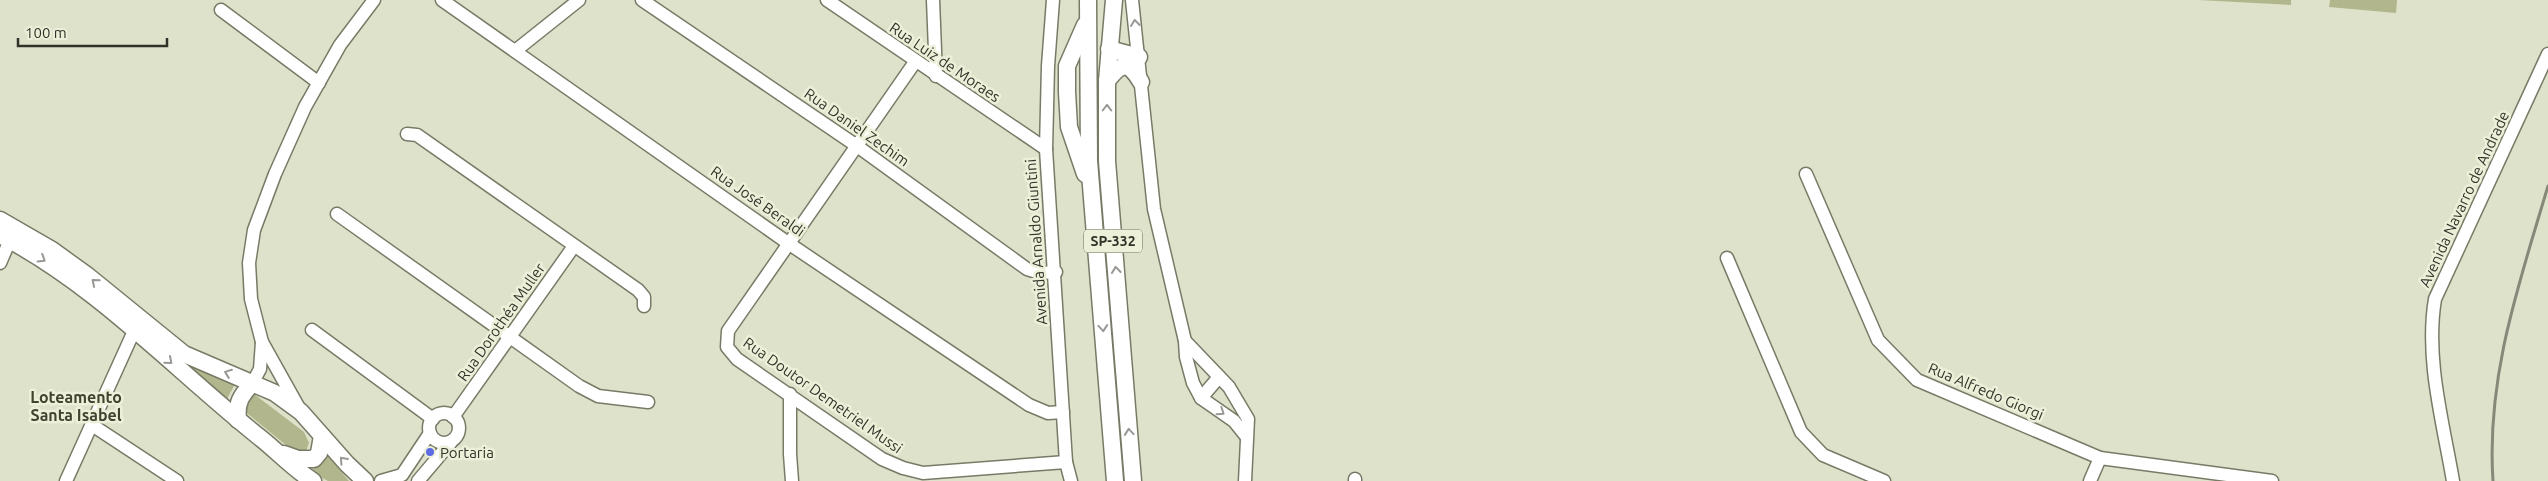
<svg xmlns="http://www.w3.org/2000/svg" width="2548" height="481" viewBox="0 0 2548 481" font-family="Ubuntu,sans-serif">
<rect width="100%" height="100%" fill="#dfe2cb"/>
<g fill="#b1b68c">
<path d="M 2198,0 L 2291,0 L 2291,5 Z"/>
<path d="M 2330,0 L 2397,0 L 2396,13 L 2329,7 Z"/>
<path d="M 180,360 L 235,384 L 226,401 Z"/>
<path d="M 254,394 L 304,432 L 309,443 L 306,451 L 300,454 L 292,450 L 243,410 L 247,399 Z"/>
<path d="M 327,455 L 349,481 L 328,481 L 309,471 L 319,466 Z"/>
</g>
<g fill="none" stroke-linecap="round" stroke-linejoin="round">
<g stroke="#787a66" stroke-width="15">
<g id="minor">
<path d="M 442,0 L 788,243 L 1029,405 L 1048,413 L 1063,412"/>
<path d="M 642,0 L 857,146 L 1027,269 L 1040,273 L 1056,272"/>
<path d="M 827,0 L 1046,149"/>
<path d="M 933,0 L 936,76"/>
<path d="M 1053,0 L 1048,66 L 1046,149 L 1066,462 L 1071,481"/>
<path d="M 1132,0 L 1154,209 L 1185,341 L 1186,357 L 1193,383 L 1201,398 L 1234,421 L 1246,436"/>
<path d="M 221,10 L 319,83"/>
<path d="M 515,51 L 579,0"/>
<path d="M 915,62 L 728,331 L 727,347 L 737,359 L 882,459 L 903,468 L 923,473 L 1066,462"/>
<path d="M 407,134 L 417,135 L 638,290 L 644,297 L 644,306"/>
<path d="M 1806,174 L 1878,340 L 1917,380 L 2100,458 L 2272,481"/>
<path d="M 337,214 L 579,386 L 598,396 L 648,402"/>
<path d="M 1727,258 L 1801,432 L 1823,455 L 1884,481"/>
<path d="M 0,263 L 10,240"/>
<path d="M 312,330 L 433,419"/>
<path d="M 1185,341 L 1229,387 L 1248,419 L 1245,481"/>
<path d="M 253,382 L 260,369 L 262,342"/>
<path d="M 790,394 L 790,454 L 792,481"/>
<path d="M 1201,398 L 1219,377"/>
<path d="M 300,410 L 262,342 L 251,299 L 249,263 L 254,230 L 275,174 L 305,107 L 340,45 L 374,0"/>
<circle cx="444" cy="428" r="15"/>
<path d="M 453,417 L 574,246"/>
<path d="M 92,425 L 177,481"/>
<path d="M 66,481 L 134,331"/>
<path d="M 381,481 L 402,475 L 430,433"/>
<path d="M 418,481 L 451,442"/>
<path d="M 1355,481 L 1355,479"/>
<path d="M 2090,481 L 2100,458"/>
<path d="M 2453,481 C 2443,422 2425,359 2435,299 L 2548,54"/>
</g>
</g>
<g stroke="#787a66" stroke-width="19">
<g id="major">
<path d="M 1088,0 L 1089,161 L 1115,481"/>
<path d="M 1114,0 L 1107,81 L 1107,161 L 1133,481"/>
<path d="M 1085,25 L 1067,66 L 1067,92 L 1069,127 L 1085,174"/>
<path d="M 1109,49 L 1139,57"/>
<path d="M 1107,81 C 1121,63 1128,60 1141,82"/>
<path d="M 0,220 L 52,250 L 88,276 L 184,354 L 275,393 L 301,412 L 347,464 L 365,481"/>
<path d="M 0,235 C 99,286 177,372 263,440 C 280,454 295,470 313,481"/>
<path d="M 238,420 C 236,402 241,396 253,382"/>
<path d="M 284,454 L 298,459 L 314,459 L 319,453 L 322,436"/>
</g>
</g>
<use href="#minor" stroke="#fff" stroke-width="12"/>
<use href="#major" stroke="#fff" stroke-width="16"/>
<path stroke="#868979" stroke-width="3" d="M 2493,481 C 2486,377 2519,284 2548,186"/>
</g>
<defs><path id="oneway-chevron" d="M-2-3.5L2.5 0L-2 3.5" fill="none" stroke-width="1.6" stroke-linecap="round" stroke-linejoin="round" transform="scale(1.25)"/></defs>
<g stroke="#989994">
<use href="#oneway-chevron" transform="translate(1135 23) rotate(-97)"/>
<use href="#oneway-chevron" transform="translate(1107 108) rotate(-90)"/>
<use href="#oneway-chevron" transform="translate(42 259) rotate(32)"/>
<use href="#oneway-chevron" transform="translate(1116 270) rotate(-96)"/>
<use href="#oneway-chevron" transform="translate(95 282) rotate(-140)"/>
<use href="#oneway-chevron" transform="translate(1103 328) rotate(85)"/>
<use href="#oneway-chevron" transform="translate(169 361) rotate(41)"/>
<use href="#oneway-chevron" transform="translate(228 373) rotate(-159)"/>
<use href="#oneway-chevron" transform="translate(1221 412) rotate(34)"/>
<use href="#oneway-chevron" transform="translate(1129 432) rotate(-95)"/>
<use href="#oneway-chevron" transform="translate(343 460) rotate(-132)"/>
</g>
<circle fill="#5e6ce3" stroke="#ecf0d8" stroke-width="2" cx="430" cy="452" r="5"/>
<g text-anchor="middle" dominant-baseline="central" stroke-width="5" stroke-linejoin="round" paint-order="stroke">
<rect fill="#ecf0d8" stroke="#696c5e" stroke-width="1" x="1084" y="229.5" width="58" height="23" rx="4"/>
<g font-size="14" font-weight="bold" fill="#31332a">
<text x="1113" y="241">SP-332</text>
</g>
<g font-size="15" fill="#31332a" stroke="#ecf0d8">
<text transform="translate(945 62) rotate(34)">Rua Luiz de Moraes</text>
<text transform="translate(857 127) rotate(35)">Rua Daniel Zechim</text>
<text transform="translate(2464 199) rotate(-65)">Avenida Navarro de Andrade</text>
<text transform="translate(758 201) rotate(35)">Rua José Beraldi</text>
<text transform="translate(1036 242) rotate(-94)">Avenida Arnaldo Giuntini</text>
<text transform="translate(501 322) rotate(-55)">Rua Dorothéa Muller</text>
<text transform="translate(1986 391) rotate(23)">Rua Alfredo Giorgi</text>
<text transform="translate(823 395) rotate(35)">Rua Doutor Demetriel Mussi</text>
</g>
<g font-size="15" fill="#31332a" stroke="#ecf0d8" text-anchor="start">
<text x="440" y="452">Portaria</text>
</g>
<g font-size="16" font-weight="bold" fill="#414330" stroke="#ecf0d8">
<text x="76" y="397">Loteamento<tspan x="76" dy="18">Santa Isabel</tspan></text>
</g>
</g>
<path d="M18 38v8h149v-8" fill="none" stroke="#31332a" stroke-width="2.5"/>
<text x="25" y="38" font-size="15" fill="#31332a" stroke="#ecf0d8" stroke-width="4" paint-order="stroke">100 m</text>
</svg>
